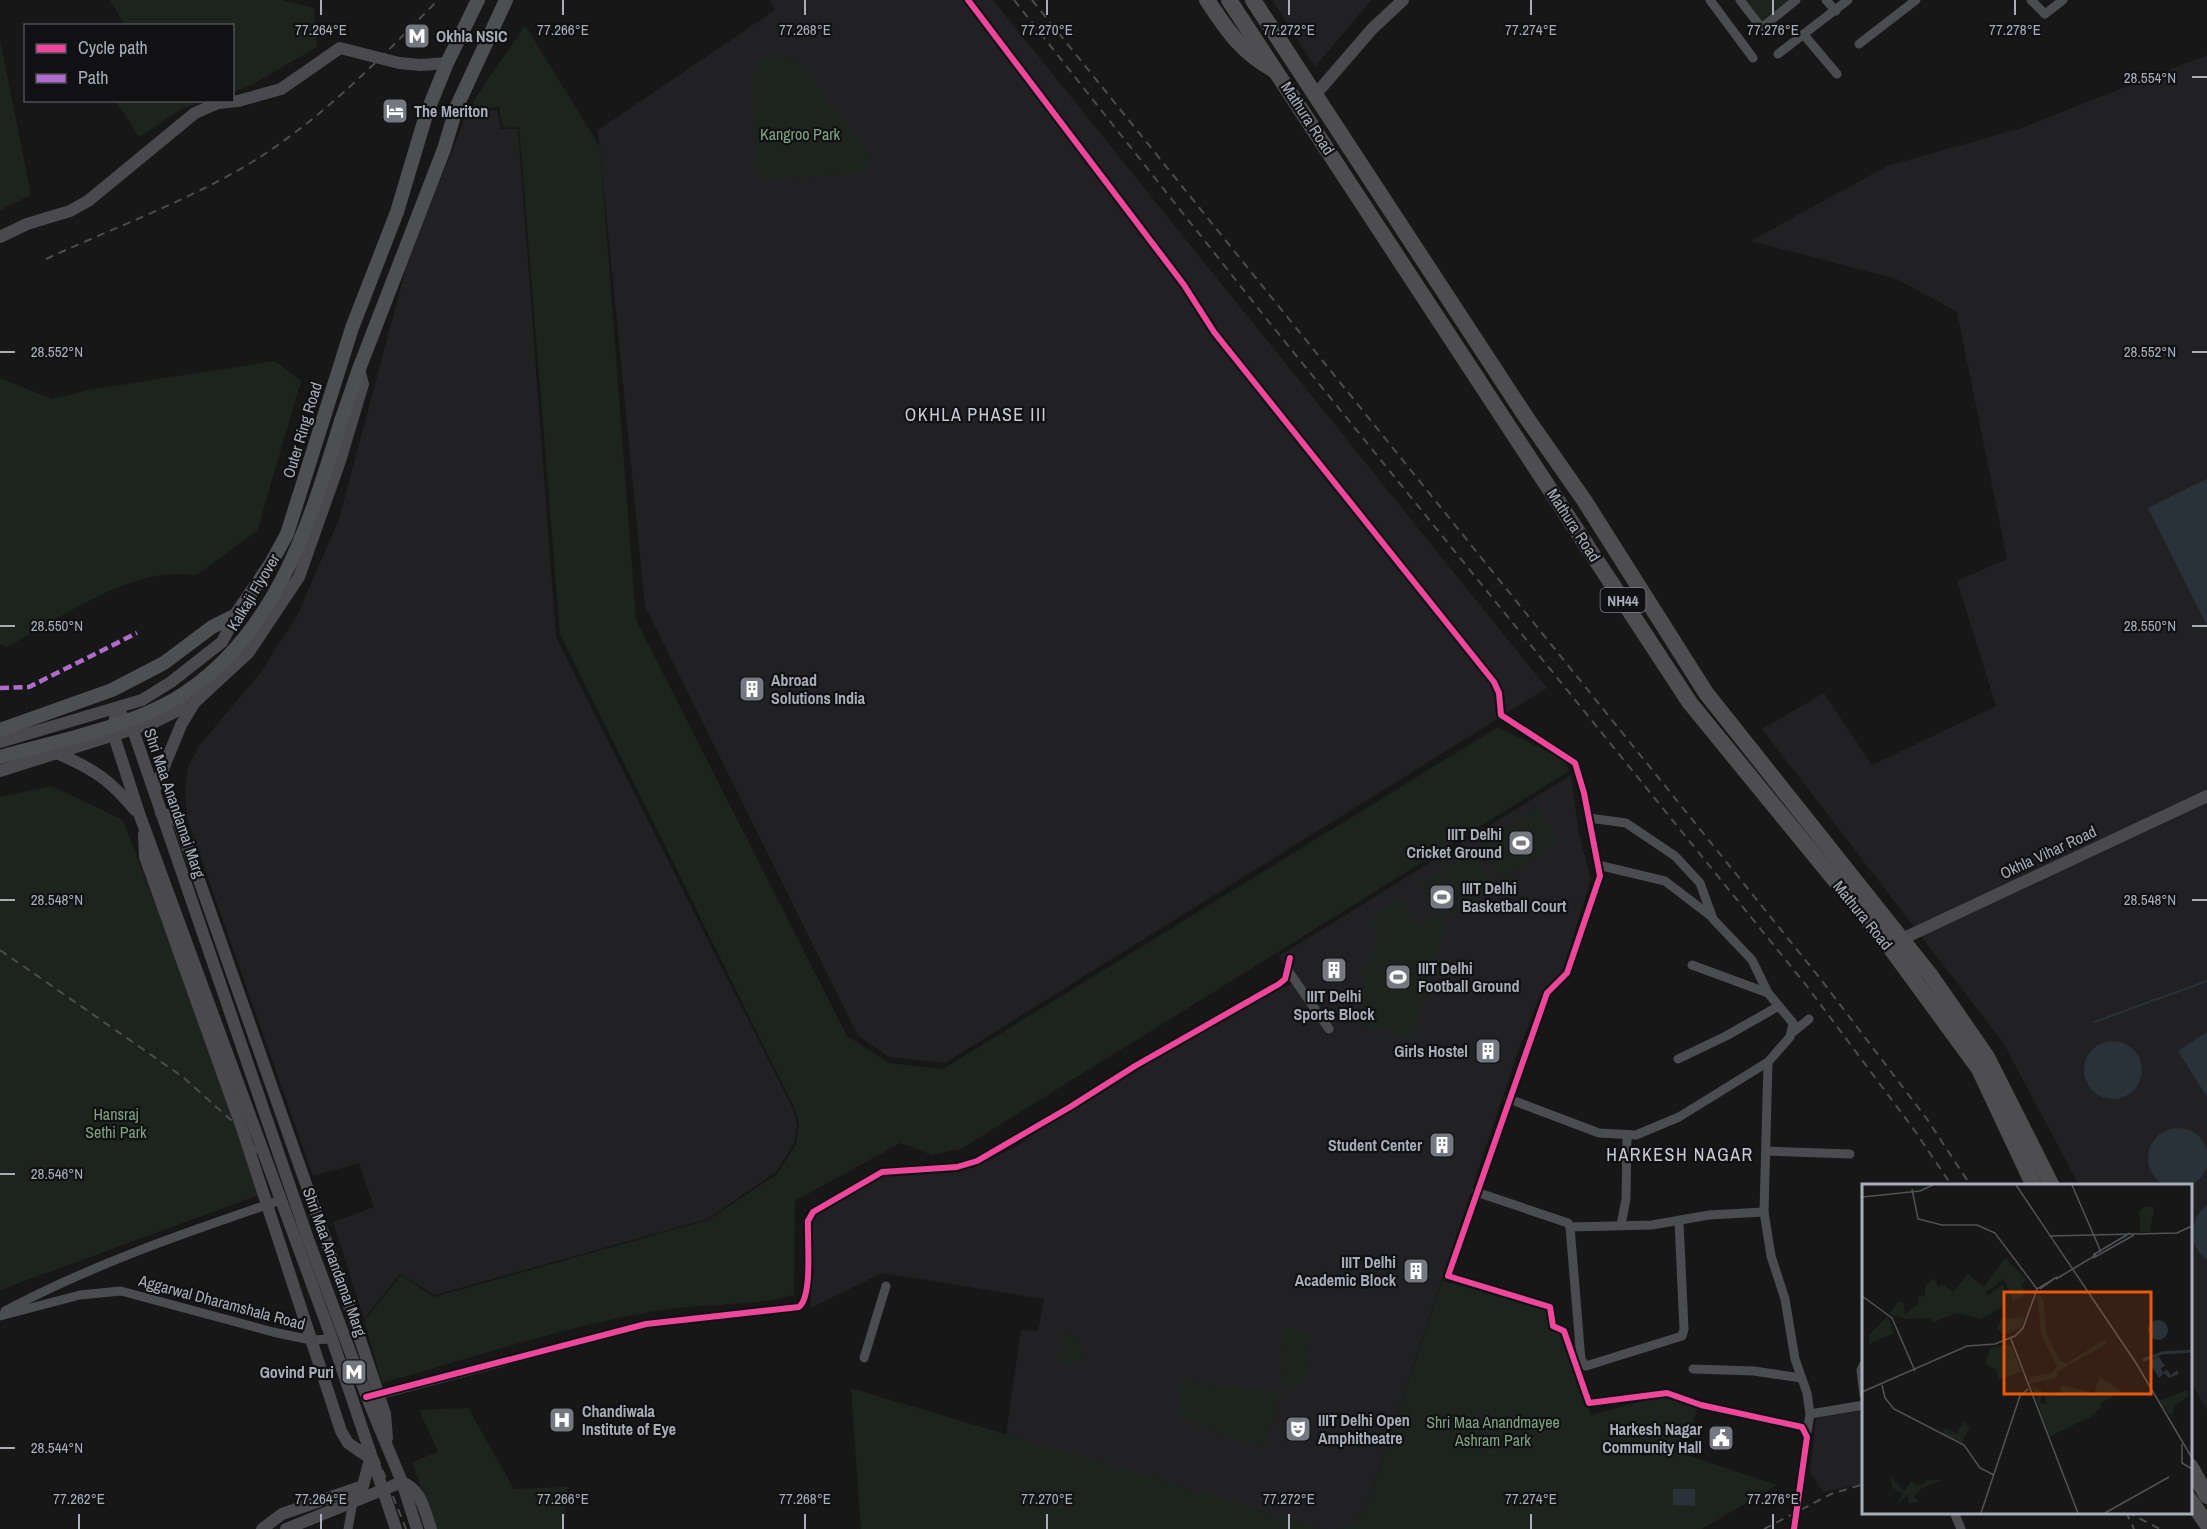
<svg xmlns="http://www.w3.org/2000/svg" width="2207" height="1529" viewBox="0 0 2207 1529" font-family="'Archivo Narrow',sans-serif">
<rect width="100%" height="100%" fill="#171717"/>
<g fill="#212123">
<path d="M 769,0 L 993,0 L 1547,688 L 945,1063 L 889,1057 L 858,1036 L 645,606 L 598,130 L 775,10 Z"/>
<path d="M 1272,0 L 1371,0 L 1315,67 Z"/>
<path d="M 2207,55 L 2207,1410 L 2191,1383 L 2190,1186 L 2079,1185 L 2004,1044 L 1762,729 L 1824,693 L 1872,765 L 1996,706 L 1957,581 L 2007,559 L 1957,312 L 1897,279 L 1751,241 L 1887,166 L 2021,128 Z"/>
<path d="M 497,110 L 501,129 L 518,129 L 556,637 L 793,1109 L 797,1125 L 794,1143 L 776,1172 L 708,1219 L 435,1295 L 400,1274 L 364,1319 L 333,1222 L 374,1207 L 359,1163 L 313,1176 L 187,818 L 185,792 L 188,767 L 198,747 L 261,672 L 297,616 L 339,519 L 406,268 L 431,203 L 468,111 Z"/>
<path d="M 1571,775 L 1579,835 L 1591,879 L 1561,976 L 1539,999 L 1519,1048 L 1363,1516 L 1339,1529 L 1320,1529 L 1006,1435 L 1021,1330 L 1038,1331 L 1044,1299 L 882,1273 L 811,1308 L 810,1220 L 827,1204 L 886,1175 L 983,1163 L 1019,1145 L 1036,1131 L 1239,1006 L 1293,984 L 1279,956 Z"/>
<path d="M 1863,1408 L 1863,1484 L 1823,1492 L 1810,1472 L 1816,1418 Z"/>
</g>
<g fill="#1d241e">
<path d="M 110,0 L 281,0 L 314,8 L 317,47 L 250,86 L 233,92 L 232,26 L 125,25 Z"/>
<path d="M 1743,0 L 1793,0 L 1763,25 Z"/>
<path d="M 525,25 L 600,147 L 636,620 L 847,1036 L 890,1063 L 943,1069 L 1498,727 L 1565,760 L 1569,771 L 961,1149 L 932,1155 L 900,1143 L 795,1201 L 794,1295 C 751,1307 706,1303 662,1310 C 568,1325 475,1357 382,1383 L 364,1321 L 401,1275 L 434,1297 L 708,1220 L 777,1174 L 796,1144 L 799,1125 L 795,1109 L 560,634 L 519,127 L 503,128 L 499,107 L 469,110 C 485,80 507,54 525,25 Z"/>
<path d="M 0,39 L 31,195 L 0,210 Z"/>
<path d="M 775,55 L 795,58 L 868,152 L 869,165 L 862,173 L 766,180 L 758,173 L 752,76 L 756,65 Z"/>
<path d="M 116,101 L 207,101 L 183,108 L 139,137 Z"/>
<path d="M 275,361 L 301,381 L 257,531 L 196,575 C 132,565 61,618 7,647 L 0,644 L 0,378 L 52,399 L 93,389 Z"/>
<path d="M 52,786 L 123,820 L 265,1193 L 0,1290 L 0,797 Z"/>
<path d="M 1537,809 L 1559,841 L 1503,878 L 1482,845 Z"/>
<path d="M 1475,851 L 1496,886 L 1465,906 L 1444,869 Z"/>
<path d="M 1440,874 L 1461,908 L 1443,919 L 1422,884 Z"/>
<path d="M 1399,899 L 1419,926 L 1436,914 L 1445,926 L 1412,1039 L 1353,1022 L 1379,933 L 1370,921 Z"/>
<path d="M 1442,1281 L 1548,1305 L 1591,1415 L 1666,1395 L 1698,1406 L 1684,1454 L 1777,1485 L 1702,1529 L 1337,1529 L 1363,1516 Z"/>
<path d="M 1283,1326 L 1309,1333 L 1306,1385 L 1280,1384 Z"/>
<path d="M 1063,1333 L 1080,1339 L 1085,1361 L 1060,1364 L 1066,1341 L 1062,1339 Z"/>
<path d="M 1182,1382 L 1282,1391 L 1263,1449 L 1179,1418 Z"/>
<path d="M 851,1388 L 1323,1529 L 861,1529 Z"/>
<path d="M 468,1408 L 514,1489 L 568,1487 L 563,1529 L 436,1529 L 412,1462 L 438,1452 L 419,1410 Z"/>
</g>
<g fill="#2a3239">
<path d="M 2207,479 L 2207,626 L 2148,508 Z"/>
<path d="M 2207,1032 L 2207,1097 L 2178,1051 Z"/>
<circle cx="2113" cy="1070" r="29"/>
<circle cx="2178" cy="1158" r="30"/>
<path d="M 2207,1205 L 2207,1260 C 2188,1246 2188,1220 2207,1205 Z"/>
<path d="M 1673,1489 L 1695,1489 L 1695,1506 L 1673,1505 Z"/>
</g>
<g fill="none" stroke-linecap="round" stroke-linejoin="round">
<path stroke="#2a3239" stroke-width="2" d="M 2094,1022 L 2207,981"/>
<g stroke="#4b4c50" stroke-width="9">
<path d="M 968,0 L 1184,285 L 1214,332 L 1494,682 L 1499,693 L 1501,715 L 1575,763 L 1584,793 L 1600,876 L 1567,973 L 1547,993 L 1448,1276 L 1550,1307 L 1553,1326 L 1564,1331 L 1589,1403 L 1667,1393 L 1701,1405 L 1802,1427 L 1807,1437 L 1794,1529"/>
<path d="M 1710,0 L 1753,58"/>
<path d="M 1740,0 L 1760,26 L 1764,26 L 1796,0"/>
<path d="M 1826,0 L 1836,11"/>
<path d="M 2031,0 L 2045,14 L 2063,0"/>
<path d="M 1804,35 L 1837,74"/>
<path d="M 1859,44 L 1916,0"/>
<path d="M 1778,54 L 1848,0"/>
<path d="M 1589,818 L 1626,823 L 1675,856 L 1700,883 L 1713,919 L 1752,960 L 1768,993 L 1793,1023 L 1790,1037 L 1768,1062 L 1764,1212 L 1771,1256 L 1785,1299 L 1795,1359 L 1807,1393 L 1810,1414 L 1807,1432"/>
<path d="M 1598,865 L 1665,881 L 1712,917"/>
<path d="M 1692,965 L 1768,993"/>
<path d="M 1287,969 L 1329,1029"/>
<path d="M 1793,1032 L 1809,1019"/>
<path d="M 1678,1059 L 1726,1036 L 1779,1006"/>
<path d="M 1509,1099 L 1599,1133 L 1636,1135 L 1679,1117 L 1768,1062"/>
<path d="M 1767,1151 L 1850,1154"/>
<path d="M 1476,1192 L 1568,1223 L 1570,1227 L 1652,1225 L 1709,1215 L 1764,1212"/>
<path d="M 1621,1225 L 1626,1199 L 1627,1135"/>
<path d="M 1570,1227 L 1581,1360 L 1586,1366 L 1682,1336 L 1684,1329 L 1679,1222"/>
<path d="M 5,1311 C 93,1264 187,1232 281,1200"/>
<path d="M 0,1316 L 80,1295 L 121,1291 L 273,1332 L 311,1340 L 332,1339"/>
<path d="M 864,1358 L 886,1286"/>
<path d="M 1864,1364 L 1861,1370 L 1864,1395"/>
<path d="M 1693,1369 L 1754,1371 L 1801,1378"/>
<path d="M 375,1396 L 646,1324 L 799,1307 C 813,1296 807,1239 808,1221 L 813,1212 L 882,1172 L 957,1167 L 977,1161 L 1070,1107 L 1135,1066 L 1279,984 L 1285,979 L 1290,958"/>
<path d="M 1810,1414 L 1864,1405"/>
<path d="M 1954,1512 L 1961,1529"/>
<path d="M 348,1529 L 353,1502"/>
</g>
<g stroke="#4a4a4e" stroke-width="12">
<path d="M 1315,95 L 1372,29 L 1403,0"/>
<path d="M 0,237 L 27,224 L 70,211 L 88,201 L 195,113 L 218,103 L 238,101 L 281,89 L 340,48 L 399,63 L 421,65 L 447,63"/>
<path d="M 116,708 L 133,730 L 308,1239 L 370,1405 L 402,1482 L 417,1529"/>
<path d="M 115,718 L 114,736 L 140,816 L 332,1339 L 396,1529"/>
<path d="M 0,742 L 142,700 L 171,682 L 222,642 L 236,615"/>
<path d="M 59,754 C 95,770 110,780 135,810"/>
<path d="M 0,771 L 155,722 L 195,702 L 249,652 L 299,577 L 340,461 L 363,384 L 359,369"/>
<path d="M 154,791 L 181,725 L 195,702"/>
<path d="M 161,813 L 172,817 L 179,823 L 351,1312 L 385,1414 L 387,1438"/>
<path d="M 144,834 L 145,857 L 242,1128 L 341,1431 L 348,1443 L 370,1458"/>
<path d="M 1902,939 L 2207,796"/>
<path d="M 402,1482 C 422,1490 424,1510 431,1529"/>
<path d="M 262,1529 L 282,1514 L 363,1486 L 370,1459"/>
<path d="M 286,1529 L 402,1482"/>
</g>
<g stroke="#4d4f52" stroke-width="14">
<path d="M 341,421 L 359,369 L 444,149 L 457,106 L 506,0"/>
<path d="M 0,730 L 112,690 L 164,663 L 212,627 L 236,615 L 270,565 L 287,534 L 352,328 L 397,212 L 426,115 L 447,63 L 478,0"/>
</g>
<g stroke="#4e4e51" stroke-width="16">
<path d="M 1207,0 C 1227,30 1241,52 1274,70"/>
<path d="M 1229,0 L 1690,703 L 1892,950 L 1979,1069 L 2034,1186"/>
<path d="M 1253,0 L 1526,417 L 1584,500 L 1706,693 L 1931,976 L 1987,1057 L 2052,1186"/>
<path d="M 2190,1466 L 2207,1496"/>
<path d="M 2190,1500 L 2207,1524"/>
</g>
<g stroke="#4b4c4f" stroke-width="2" stroke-dasharray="8 6" stroke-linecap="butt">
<path d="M 1014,0 L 1269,322 L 1806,985 L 1915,1131 L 1952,1186"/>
<path d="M 1032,0 L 1819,977 L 1927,1119 L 1971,1186"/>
<path d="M 46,259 C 113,228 190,200 252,162 C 322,119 381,58 438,0"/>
<path d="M 0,950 L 183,1077 L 242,1130 L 280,1185 L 353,1396 L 406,1529"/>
<path d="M 2126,1512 L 2134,1529"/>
<path d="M 2127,1512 L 2160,1529"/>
<path d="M 1764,1529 L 1831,1494 L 1864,1484"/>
</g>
<path stroke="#4d4f52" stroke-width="14" d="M 0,757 C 57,741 141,725 189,690 C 279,627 310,521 341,421"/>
<path stroke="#b06ccc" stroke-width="4.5" stroke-dasharray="9 4.5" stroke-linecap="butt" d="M 0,688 L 29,687 L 137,633"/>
<g stroke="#111113" stroke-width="10">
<g id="cycleway">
<path d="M 968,0 L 1184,285 L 1214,332 L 1494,682 L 1499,693 L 1501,715 L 1575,763 L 1584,793 L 1600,876 L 1567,973 L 1547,993 L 1448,1276 L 1550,1307 L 1553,1326 L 1564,1331 L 1589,1403 L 1667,1393 L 1701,1405 L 1802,1427 L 1807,1437 L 1794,1529"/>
<path d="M 366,1397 L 646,1324 L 799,1307 C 813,1296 807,1239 808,1221 L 813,1212 L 882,1172 L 957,1167 L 977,1161 L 1070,1107 L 1135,1066 L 1279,984 L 1285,979 L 1290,958"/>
</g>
</g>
<use href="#cycleway" stroke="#ed469a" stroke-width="6"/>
</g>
<path fill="none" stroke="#a8adb8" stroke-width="2" d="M 321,0 L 321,15M 563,0 L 563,15M 805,0 L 805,15M 1047,0 L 1047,15M 1289,0 L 1289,15M 1531,0 L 1531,15M 1773,0 L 1773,15M 2015,0 L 2015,15M 2192,77 L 2207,77M 0,352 L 15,352M 2192,352 L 2207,352M 0,626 L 15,626M 2192,626 L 2207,626M 0,900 L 15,900M 2192,900 L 2207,900M 0,1174 L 15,1174M 0,1448 L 15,1448M 79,1514 L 79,1529M 321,1514 L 321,1529M 563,1514 L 563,1529M 805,1514 L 805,1529M 1047,1514 L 1047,1529M 1289,1514 L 1289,1529M 1531,1514 L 1531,1529M 1773,1514 L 1773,1529"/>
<defs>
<g id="metro-square" transform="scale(1.35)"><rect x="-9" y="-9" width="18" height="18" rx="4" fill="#757880" stroke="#111113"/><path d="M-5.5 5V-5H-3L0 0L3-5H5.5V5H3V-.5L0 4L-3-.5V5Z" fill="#fff"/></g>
<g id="hotel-square" transform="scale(1.35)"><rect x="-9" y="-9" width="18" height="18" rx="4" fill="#757880" stroke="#111113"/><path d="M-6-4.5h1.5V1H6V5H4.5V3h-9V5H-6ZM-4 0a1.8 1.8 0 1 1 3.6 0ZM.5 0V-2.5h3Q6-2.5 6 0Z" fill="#fff"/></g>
<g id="building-square" transform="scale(1.35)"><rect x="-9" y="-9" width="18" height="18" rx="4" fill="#757880" stroke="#111113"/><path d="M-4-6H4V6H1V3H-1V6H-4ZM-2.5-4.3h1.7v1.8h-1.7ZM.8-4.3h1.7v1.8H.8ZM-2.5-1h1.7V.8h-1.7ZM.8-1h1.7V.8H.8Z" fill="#fff"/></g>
<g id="stadium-square" transform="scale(1.35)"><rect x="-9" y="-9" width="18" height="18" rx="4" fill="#757880" stroke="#111113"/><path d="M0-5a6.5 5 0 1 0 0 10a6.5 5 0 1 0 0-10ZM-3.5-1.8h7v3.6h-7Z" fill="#fff"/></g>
<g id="hospital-square" transform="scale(1.35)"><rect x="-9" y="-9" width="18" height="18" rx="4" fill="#757880" stroke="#111113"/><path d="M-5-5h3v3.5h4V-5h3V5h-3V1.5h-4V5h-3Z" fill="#fff"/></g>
<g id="theatre-square" transform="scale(1.35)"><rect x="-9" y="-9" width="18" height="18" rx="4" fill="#757880" stroke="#111113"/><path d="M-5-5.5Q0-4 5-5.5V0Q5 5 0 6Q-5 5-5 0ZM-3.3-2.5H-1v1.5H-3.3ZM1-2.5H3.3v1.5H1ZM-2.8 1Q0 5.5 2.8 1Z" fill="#fff"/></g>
<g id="civic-square" transform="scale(1.35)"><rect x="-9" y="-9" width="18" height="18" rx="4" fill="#757880" stroke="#111113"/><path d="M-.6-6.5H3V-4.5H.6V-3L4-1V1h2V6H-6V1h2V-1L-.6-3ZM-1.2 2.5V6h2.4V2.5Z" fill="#fff"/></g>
</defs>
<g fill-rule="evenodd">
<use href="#metro-square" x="417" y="36"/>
<use href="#hotel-square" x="395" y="111"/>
<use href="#building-square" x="752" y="689"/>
<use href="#stadium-square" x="1521" y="843"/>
<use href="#stadium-square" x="1442" y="897"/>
<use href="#building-square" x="1334" y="970"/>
<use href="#stadium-square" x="1398" y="977"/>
<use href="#building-square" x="1488" y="1051"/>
<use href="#building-square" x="1442" y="1145"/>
<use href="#building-square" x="1416" y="1271"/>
<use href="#metro-square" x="354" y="1372"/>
<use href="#hospital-square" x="562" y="1420"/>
<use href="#theatre-square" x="1298" y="1429"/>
<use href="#civic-square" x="1721" y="1438"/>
</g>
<g text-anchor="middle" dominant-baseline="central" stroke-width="4.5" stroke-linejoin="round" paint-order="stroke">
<rect fill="#111113" stroke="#7b7e86" stroke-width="1.5" x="1600.5" y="588" width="45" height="24" rx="4.5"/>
<g font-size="15" font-weight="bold" fill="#a8adb8">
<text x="1623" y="600">NH44</text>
</g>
<g font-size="16" font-weight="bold" fill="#a8adb8" stroke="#111113" text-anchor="start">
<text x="436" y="36">Okhla NSIC</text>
<text x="414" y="111">The Meriton</text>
<text x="771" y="680">Abroad<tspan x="771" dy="18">Solutions India</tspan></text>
<text x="1502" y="834" text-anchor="end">IIIT Delhi<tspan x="1502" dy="18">Cricket Ground</tspan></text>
<text x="1462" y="888">IIIT Delhi<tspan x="1462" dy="18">Basketball Court</tspan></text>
<text x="1418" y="968">IIIT Delhi<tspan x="1418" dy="18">Football Ground</tspan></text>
<text x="1334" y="996" text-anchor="middle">IIIT Delhi<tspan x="1334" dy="18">Sports Block</tspan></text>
<text x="1468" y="1051" text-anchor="end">Girls Hostel</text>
<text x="1422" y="1145" text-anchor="end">Student Center</text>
<text x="1396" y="1262" text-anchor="end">IIIT Delhi<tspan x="1396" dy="18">Academic Block</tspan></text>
<text x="334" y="1372" text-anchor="end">Govind Puri</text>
<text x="582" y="1411">Chandiwala<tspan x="582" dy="18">Institute of Eye</tspan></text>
<text x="1318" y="1420">IIIT Delhi Open<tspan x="1318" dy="18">Amphitheatre</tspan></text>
<text x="1702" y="1429" text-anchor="end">Harkesh Nagar<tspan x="1702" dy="18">Community Hall</tspan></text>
</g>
<g font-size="16" fill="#a8adb8" stroke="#111113">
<text transform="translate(1308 118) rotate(57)">Mathura Road</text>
<text transform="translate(302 430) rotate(-73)">Outer Ring Road</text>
<text transform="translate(1574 525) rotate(57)">Mathura Road</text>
<text transform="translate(253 592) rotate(-59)">Kalkaji Flyover</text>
<text transform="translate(175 803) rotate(71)">Shri Maa Anandamai Marg</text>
<text transform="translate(2048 852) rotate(-25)">Okhla Vihar Road</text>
<text transform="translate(1863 915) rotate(51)">Mathura Road</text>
<text transform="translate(335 1262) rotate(70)">Shri Maa Anandamai Marg</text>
<text transform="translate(222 1302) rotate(15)">Aggarwal Dharamshala Road</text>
</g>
<g font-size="16" fill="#7fa381" stroke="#111113">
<text x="800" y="134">Kangroo Park</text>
<text x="116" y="1114">Hansraj<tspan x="116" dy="18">Sethi Park</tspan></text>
<text x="1493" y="1422">Shri Maa Anandmayee<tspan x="1493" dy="18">Ashram Park</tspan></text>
</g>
<g font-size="18" letter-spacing="1.5" fill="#c9ccd4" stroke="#111113">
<text x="976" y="414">OKHLA PHASE III</text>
<text x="1680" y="1154">HARKESH NAGAR</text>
</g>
</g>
<g transform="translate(1862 1184)">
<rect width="330" height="330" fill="#171717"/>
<path d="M 282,23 L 292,23 L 288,48 L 278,48 L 278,27 ZM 143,74 L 165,96 L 160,100 L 163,111 L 151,117 L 142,95 L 123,109 L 126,111 L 141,100 L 144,121 L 119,135 L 95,129 L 70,139 L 69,134 L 44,135 L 27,130 L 36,118 L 41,118 L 43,131 L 56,120 L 56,113 L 63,112 L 63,102 L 72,94 L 76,103 L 81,101 L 91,108 L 106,90 L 122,103 ZM 177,110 L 182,118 L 184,149 L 198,177 L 205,179 L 242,156 L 246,159 L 195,188 L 195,194 L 167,200 L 168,193 L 189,189 L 195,183 L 179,150 L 176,117 L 173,115 ZM 26,132 L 32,149 L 7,160 L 7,151 ZM 140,133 L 145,135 L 162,133 L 159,143 L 142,151 L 135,144 ZM 145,160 L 150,163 L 159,188 L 137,196 L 134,186 L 123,180 L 128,164 ZM 238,193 L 260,207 L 238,220 L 239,224 L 228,233 L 187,253 L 170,202 L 180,207 L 178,219 L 185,220 L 182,211 L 199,210 L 199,201 L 232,209 ZM 325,206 L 327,211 L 313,222 L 309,232 L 297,217 ZM 101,238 L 108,242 L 100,259 L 80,249 L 83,244 L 95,250 ZM 27,291 L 42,307 L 50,296 L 53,301 L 63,300 L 63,296 L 79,296 L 59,305 L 52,312 L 57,318 L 47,319 L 46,311 L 33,322 L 41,310 L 31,304 Z" fill="#1d241e"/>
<path d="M286 146a10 10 0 1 1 20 0a10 10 0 1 1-20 0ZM 296,172 L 303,182 L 299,184 L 301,189 L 304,185 L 309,191 L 315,186 L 317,190 L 307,194 L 302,189 L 297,194 L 287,178 Z" fill="#2a3239"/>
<path fill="none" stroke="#2a3239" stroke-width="3" d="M 281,176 L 300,169 L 330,167"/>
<path fill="none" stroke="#515357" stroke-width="1.5" d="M 154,1 L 274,179 L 330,274M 210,1 L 239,68M 50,5 L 56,35 L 80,41 L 115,41 L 133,49 L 175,105M 0,13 L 58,7 L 71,1M 187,52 L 315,49 L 330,42M 231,71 L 268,49M 231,74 L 272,51M 194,95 L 234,71M 0,112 L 30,134 L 53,187M 149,155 L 216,329M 20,201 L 23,214 L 32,225 L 102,261 L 118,284 L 132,291M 0,208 L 105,162 L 133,160 L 153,152 L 161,144 L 175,105 L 195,93 L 178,105M 320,260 L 320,279 L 330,285M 119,329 L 158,212 L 166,205M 243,329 L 307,293"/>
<path fill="#e8590c" fill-opacity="0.15" stroke="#e8590c" stroke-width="3" d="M 142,108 L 289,108 L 289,210 L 142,210 Z"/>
<rect width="330" height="330" fill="none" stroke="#a8adb8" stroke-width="3"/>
</g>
<g font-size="15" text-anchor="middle" fill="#a8adb8" stroke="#111113" stroke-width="4.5" stroke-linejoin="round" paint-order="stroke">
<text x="321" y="35">77.264°E</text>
<text x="563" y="35">77.266°E</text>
<text x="805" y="35">77.268°E</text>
<text x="1047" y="35">77.270°E</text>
<text x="1289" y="35">77.272°E</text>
<text x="1531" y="35">77.274°E</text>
<text x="1773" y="35">77.276°E</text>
<text x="2015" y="35">77.278°E</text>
<text x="2150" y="83">28.554°N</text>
<text x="57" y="357">28.552°N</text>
<text x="2150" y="357">28.552°N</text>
<text x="57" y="631">28.550°N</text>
<text x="2150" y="631">28.550°N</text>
<text x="57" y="905">28.548°N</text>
<text x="2150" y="905">28.548°N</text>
<text x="57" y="1179">28.546°N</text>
<text x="57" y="1453">28.544°N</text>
<text x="79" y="1504">77.262°E</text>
<text x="321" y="1504">77.264°E</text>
<text x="563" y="1504">77.266°E</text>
<text x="805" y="1504">77.268°E</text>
<text x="1047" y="1504">77.270°E</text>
<text x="1289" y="1504">77.272°E</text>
<text x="1531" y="1504">77.274°E</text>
<text x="1773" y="1504">77.276°E</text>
</g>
<rect x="24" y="24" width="210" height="78" fill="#111113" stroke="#4d4f55" stroke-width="1.5"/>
<rect x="36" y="44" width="30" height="9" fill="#ed469a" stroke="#4d4f55" stroke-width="1.5"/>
<text x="78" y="54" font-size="18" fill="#a8adb8">Cycle path</text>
<rect x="36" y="74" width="30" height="9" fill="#b06ccc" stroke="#4d4f55" stroke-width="1.5"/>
<text x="78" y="84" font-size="18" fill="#a8adb8">Path</text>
</svg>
